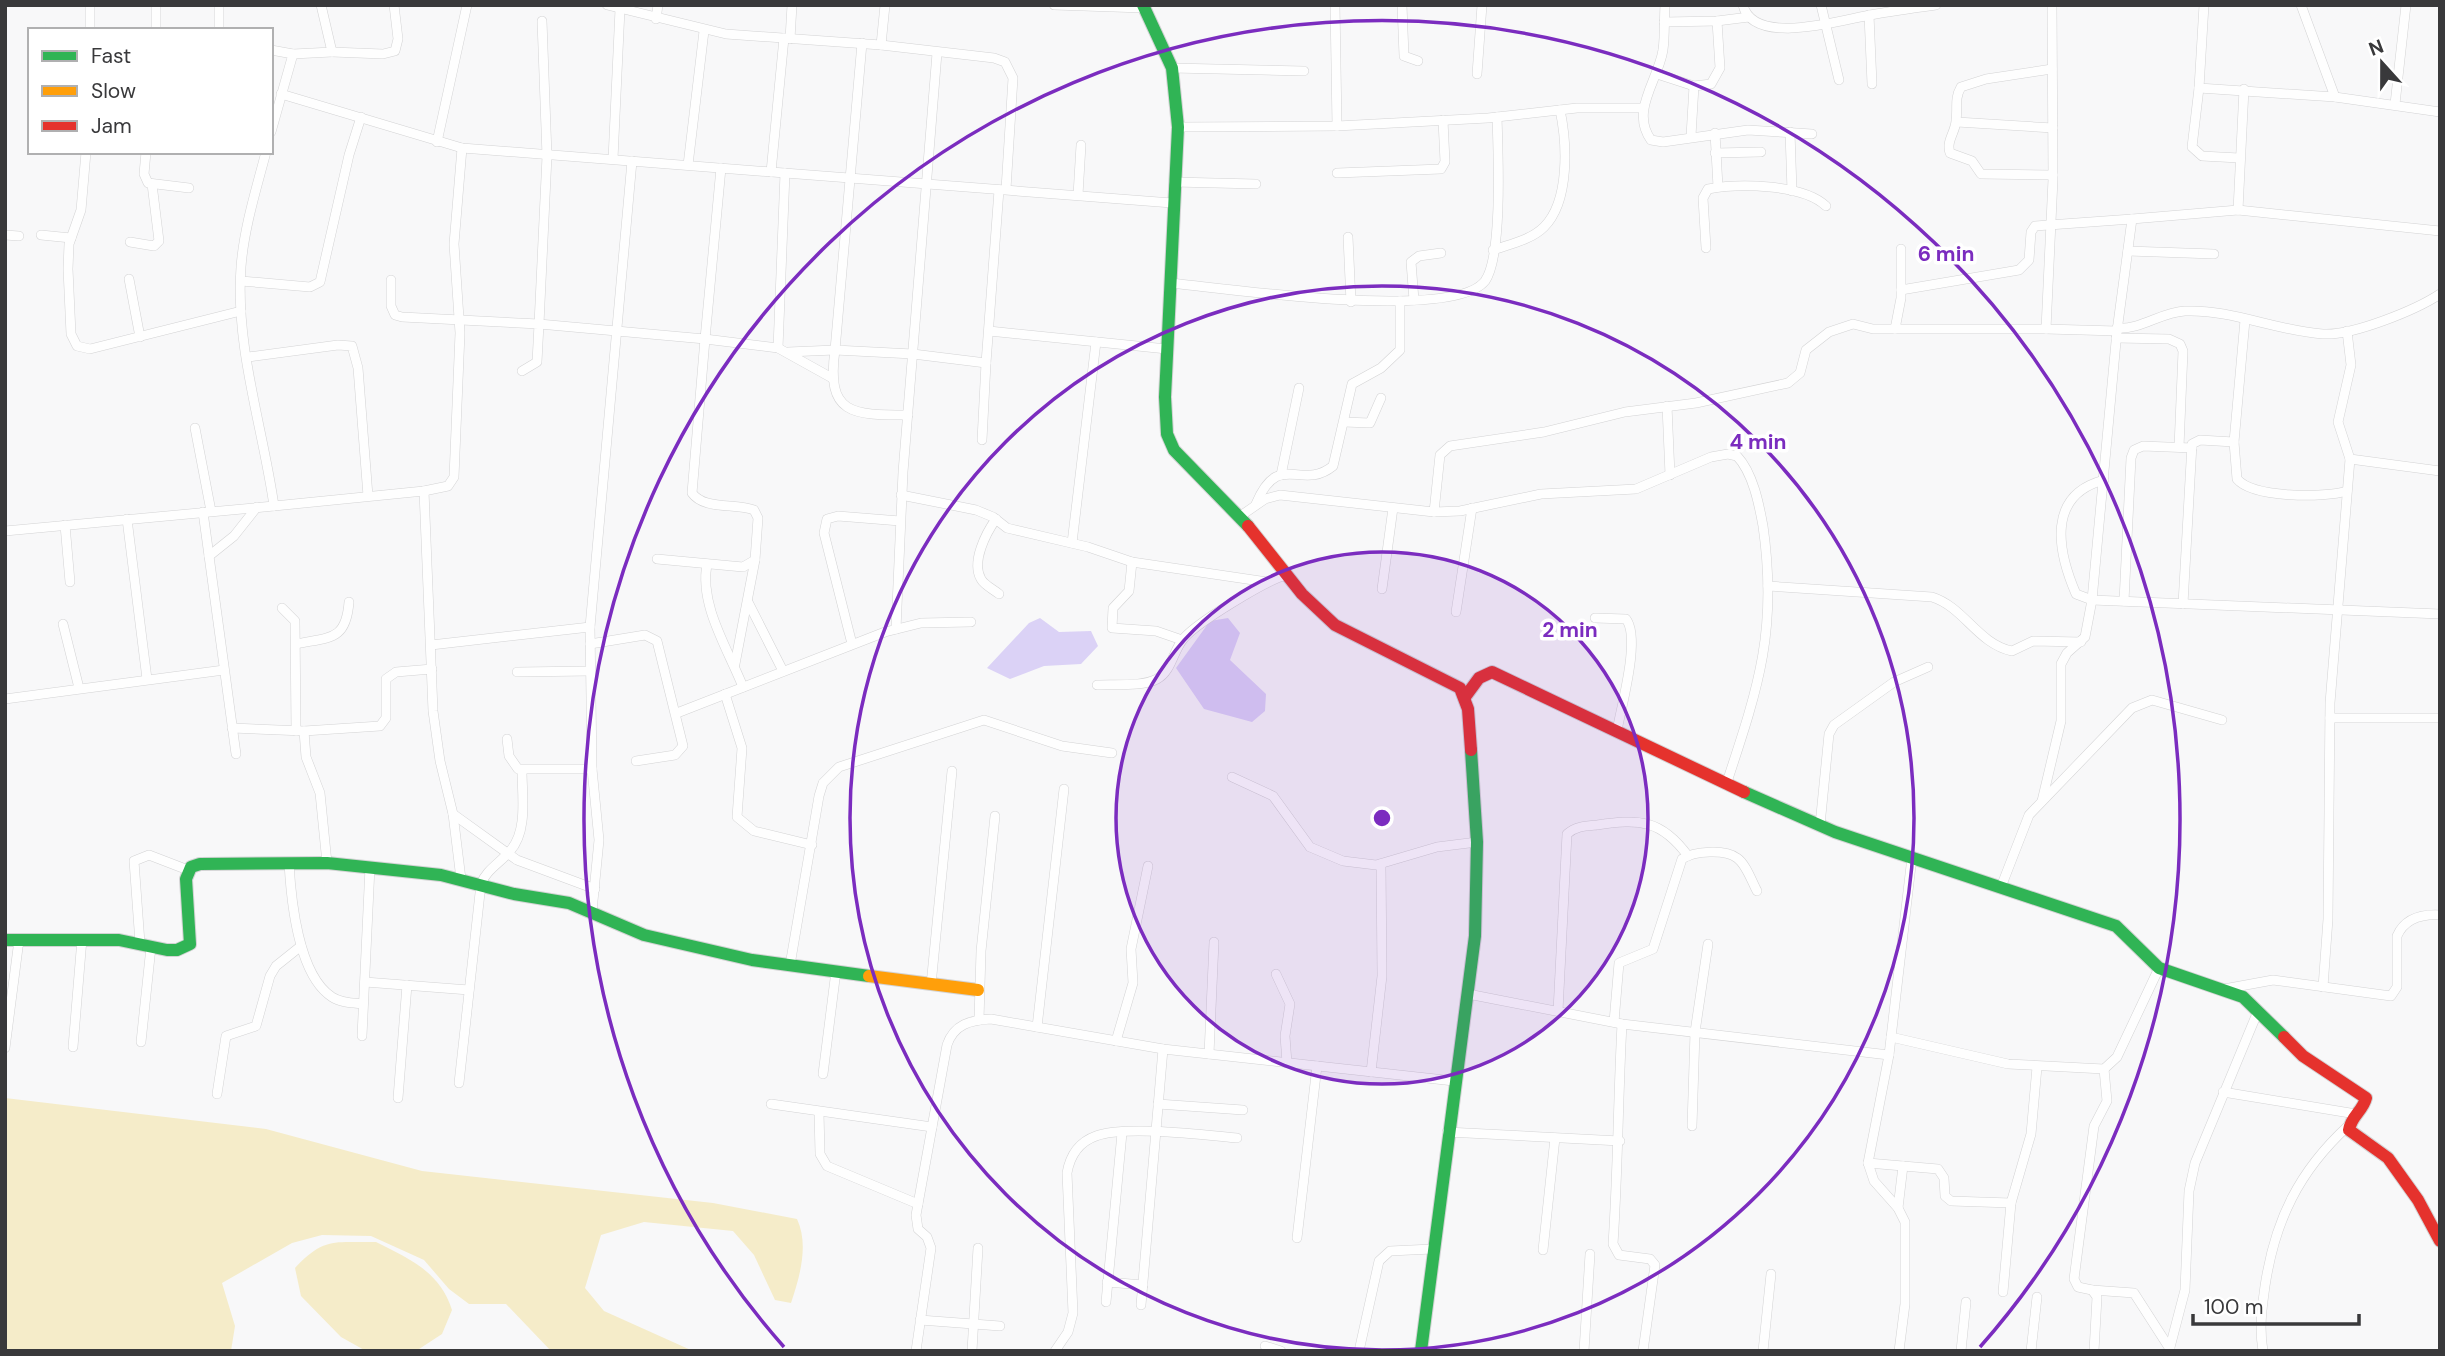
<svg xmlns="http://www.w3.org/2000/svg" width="2445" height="1356" viewBox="0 0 2445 1356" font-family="'DM Sans',sans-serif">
<rect width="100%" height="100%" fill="#f8f8f9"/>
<g fill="#f5ecc9">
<path d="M 5,1098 L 266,1129 L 422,1171 L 713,1203 L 797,1219 C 809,1245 800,1276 791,1303 L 775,1300 L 754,1255 L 733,1231 L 644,1222 L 601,1235 L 585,1288 L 604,1311 L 693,1351 L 551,1351 L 506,1304 L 469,1304 L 449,1289 L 424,1260 L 371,1236 L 322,1235 L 292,1243 L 222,1283 L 235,1326 L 231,1351 L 5,1351 Z"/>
<path d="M 376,1242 C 410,1259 440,1272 452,1310 L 442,1334 L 416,1351 L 366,1351 L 341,1337 L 301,1296 L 295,1268 C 325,1236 335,1243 376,1242 Z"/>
</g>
<g fill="#dbd2f6">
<path d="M 1040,618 L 1059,632 L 1091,631 L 1098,646 L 1081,664 L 1044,666 L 1010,679 L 987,668 L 1029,623 Z"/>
<path d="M 1228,618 L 1240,633 L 1230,660 L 1266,694 L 1265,711 L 1252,722 L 1204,709 L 1176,668 L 1210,621 Z"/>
</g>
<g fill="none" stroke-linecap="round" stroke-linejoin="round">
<g stroke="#d3d3d4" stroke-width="10">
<g id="street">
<path d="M 607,5 L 726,34 L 881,45 L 994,58 L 1005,62 L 1013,78 L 1006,189"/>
<path d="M 1054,5 L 1143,8"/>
<path d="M 1335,5 L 1337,126"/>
<path d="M 1402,5 L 1404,56 L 1418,61"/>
<path d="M 1665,5 C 1664,20 1665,35 1663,50 C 1658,81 1630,111 1651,140 L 1663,142 L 1748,130 L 1812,134"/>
<path d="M 1743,5 C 1753,47 1842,20 1870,15 C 1892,11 1914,8 1936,5"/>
<path d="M 1821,5 L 1839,80"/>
<path d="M 2052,5 L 2053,179 L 2046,329 L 2117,331"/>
<path d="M 2204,5 L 2199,88 L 2335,97 L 2440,112"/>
<path d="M 2301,5 L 2335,97"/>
<path d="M 1869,15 L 1872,84"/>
<path d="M 656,19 L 658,5"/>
<path d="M 542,21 L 547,156 L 539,324 L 705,339 L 721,168"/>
<path d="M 1664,22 L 1717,21 L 1749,17"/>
<path d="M 90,30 L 90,5"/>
<path d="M 156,30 L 156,5"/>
<path d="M 219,30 L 219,5"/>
<path d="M 790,39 L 792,5"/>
<path d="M 862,43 L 835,350 L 913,354 L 986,363 L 999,190"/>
<path d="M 881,45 L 885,5"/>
<path d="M 271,50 L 293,54 L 271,132"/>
<path d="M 332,52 L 383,54 L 395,51 L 398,39 L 394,5"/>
<path d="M 293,54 L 332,52 L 321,5"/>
<path d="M 1172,68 L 1304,71"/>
<path d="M 2052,69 L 1986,79 L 1961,87 C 1954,99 1958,108 1956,121 C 1955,133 1946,141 1950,153 L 1972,161 L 1981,174 L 2053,175"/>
<path d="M 1477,74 L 1482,5"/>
<path d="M 1657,74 L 1694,86 L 1711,84 L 1720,68 L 1717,21"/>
<path d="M 2199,88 L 2192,147 L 2202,156 L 2239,158"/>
<path d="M 281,94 L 462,148 L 1172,203"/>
<path d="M 2395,104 L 2406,5"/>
<path d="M 1957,122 L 2053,128"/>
<path d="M 1178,127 L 1337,126 L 1488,118 L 1577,108 L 1643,108"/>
<path d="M 1790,132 L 1792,191"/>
<path d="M 1715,133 L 1718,187"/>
<path d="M 1691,136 L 1694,86"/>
<path d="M 437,142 L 467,5"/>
<path d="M 462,148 L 454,244 L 460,333 L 454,477 L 448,486 L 424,491 L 433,711 L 440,761 L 453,814 L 517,860 L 595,889"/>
<path d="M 86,152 L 81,210 L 69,244 L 68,269 L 71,334 L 77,346 L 90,349 L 241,311"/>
<path d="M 146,152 L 144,174 L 148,183 L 189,188"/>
<path d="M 1715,153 L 1761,152"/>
<path d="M 613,159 L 620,9"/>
<path d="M 688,165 L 704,31"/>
<path d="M 771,172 L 784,38"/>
<path d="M 1337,173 L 1441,169 L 1445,162 L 1443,120"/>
<path d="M 1174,182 L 1256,184"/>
<path d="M 1078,195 L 1081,145"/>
<path d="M 2238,210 L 2244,89"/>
<path d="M 2440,231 L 2238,210 L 2132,219 L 2117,331 L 2092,600 L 2440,614"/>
<path d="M 5,235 L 19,236"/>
<path d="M 41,235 L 71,238"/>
<path d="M 1348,237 L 1351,302"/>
<path d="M 130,242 L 154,246 L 159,241 L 152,184"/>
<path d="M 1706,248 L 1703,198 L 1708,189 C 1739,183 1803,184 1826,206"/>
<path d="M 1493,250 C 1510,244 1531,240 1544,227 C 1570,201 1567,143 1560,110"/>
<path d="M 2128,251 L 2214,254"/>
<path d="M 129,279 L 140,337"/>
<path d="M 391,280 L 391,306 L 395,315 L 402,317 L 539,324 L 537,362 L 522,371"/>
<path d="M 241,281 L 310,287 L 320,282 L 349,155 L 361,117"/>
<path d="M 1170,283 C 1223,288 1453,322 1485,281 C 1503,256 1498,150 1497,117"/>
<path d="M 1901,290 L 2019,270 L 2029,260 L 2031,232 L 2035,226 L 2132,219"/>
<path d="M 1414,300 L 1411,262 L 1419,256 L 1441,253"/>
<path d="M 2245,320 L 2234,442 L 2237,479 C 2253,498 2324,498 2347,491"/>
<path d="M 2117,328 C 2141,330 2161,312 2185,311 C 2231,309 2277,331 2323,334 C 2352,336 2416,310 2440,294"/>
<path d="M 1895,329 L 1901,298 L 1901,249"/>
<path d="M 989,331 L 1167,349"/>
<path d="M 2116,338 L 2169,339 L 2180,344 L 2183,351 L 2179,447"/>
<path d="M 778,348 L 785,173"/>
<path d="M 788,352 L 835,350 C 826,415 852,415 908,415"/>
<path d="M 248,357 L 338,345 L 352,346 L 358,368 L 368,496"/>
<path d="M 1667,406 L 1670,475"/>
<path d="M 1344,422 L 1370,423 L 1381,398"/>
<path d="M 195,428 L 211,511"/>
<path d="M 982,440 L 986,363"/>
<path d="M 2350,459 L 2440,471"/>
<path d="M 1281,475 L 1299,388"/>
<path d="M 901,495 L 976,510 L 993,517 L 1007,528 L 1088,547 L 1132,562 L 1267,582"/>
<path d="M 1256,504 C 1279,449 1301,492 1333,466 L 1352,384 L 1381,368 L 1400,350 L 1400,301"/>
<path d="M 274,506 L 424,491"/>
<path d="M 203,512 L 236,754"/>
<path d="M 1434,512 L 1440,455 L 1450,446 L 1544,432 L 1625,412 L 1696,403 L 1788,383 L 1800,373 L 1806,350 L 1829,332 L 1853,324 L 1873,329 L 2046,329"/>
<path d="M 1239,517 L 1265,499 L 1280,495 L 1434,512 L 1460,511 L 1541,494 L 1636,489 L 1711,457 L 1728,454 L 1737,456 C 1753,473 1759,504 1763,526 C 1778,631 1758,688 1726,785"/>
<path d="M 127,519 L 147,679"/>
<path d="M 996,519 C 986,533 971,562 981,579 C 984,585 993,589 999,594"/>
<path d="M 65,525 L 70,582"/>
<path d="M 5,531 L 274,506 C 263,428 235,347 241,267 C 244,228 256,190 266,152"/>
<path d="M 1072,543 L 1096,342"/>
<path d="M 209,556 L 234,536 L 257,507"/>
<path d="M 657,559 L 743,567 L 755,560 L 758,518 L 754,510 C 735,503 704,510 692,493 L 705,339 L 778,348 L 832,378"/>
<path d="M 1132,562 L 1129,591 L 1113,608 L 1112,628 L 1156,631 L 1182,640"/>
<path d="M 707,564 C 699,605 728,649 743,687"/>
<path d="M 1768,586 L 1932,597 C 1964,607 1978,644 2012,651 L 2033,641 L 2081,642"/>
<path d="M 1382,589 L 1393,508"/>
<path d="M 2124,601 L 2131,458 L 2134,450 L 2143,446 L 2192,448"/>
<path d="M 748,602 L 783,671"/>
<path d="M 2183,604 L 2192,444 L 2200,440 L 2234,442"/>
<path d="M 282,608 L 295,621 L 296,731"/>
<path d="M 1456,612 L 1472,508"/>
<path d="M 1595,618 L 1626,619 C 1641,638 1621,707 1617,731"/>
<path d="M 63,624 L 79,688"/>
<path d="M 896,629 L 903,472 L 937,53"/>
<path d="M 296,644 C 330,637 346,641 349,602"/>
<path d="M 590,644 L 645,635 L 657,641 L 683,746 L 675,755 L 636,761"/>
<path d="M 852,644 L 824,533 L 827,519 L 838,516 L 900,521"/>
<path d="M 431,645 L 590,627"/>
<path d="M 735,664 L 755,560"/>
<path d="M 517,672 L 590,671"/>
<path d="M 1097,685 C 1115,684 1142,687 1157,679 C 1172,671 1173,650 1184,638 C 1198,622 1265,581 1286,575"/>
<path d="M 725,694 L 742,748 L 737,817 L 754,831 L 812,845"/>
<path d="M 5,699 L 224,670"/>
<path d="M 677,713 L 885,632 L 921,623 L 971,622"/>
<path d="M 2330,718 L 2440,718"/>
<path d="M 232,728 L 304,731 L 380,726 L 386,718 L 386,679 L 396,672 L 432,669"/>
<path d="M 304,731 L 306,757 L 320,793 L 327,863"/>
<path d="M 507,739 L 509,756 L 518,769 L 592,769"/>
<path d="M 1232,777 L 1273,796 L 1310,847 L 1343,861 L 1376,865 L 1437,847 L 1477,842"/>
<path d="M 2042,801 L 2061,721 L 2061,664 L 2067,653 L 2085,637 L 2092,600 L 2076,594 C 2057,550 2047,495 2104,480"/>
<path d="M 453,814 L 461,879"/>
<path d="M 1820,825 L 1829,734 L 1834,725 L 1894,682 L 1928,667"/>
<path d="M 289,863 C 291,899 298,975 332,997 C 341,1003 353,1003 363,1004"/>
<path d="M 2001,887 L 2029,815 L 2132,708 L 2152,700 L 2222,720"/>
<path d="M 592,911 L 599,840 L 592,769 L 590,627 L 632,161"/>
<path d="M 140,943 L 134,861 L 149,855 L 188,870"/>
<path d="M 790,965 L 819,796 L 823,783 L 839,767 L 984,720 L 1062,746 L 1112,753"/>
<path d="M 1276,974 L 1290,1004 L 1285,1036 L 1287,1063"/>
<path d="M 365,982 L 469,990"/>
<path d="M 931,985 L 952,771"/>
<path d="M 2323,987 L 2328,919 L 2330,703 L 2350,459 L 2338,422 L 2351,365 L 2347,331"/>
<path d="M 2224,989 L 2273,980 L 2391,996 L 2397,987 L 2397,936 C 2405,918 2422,914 2440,915"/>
<path d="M 1468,994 L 1622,1024 L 1889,1055"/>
<path d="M 1558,1011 L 1567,834 C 1576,826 1586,826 1597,825 C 1639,819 1661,819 1688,856"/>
<path d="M 979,1020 L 981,951 L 995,816"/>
<path d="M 1614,1022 L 1619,963 L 1653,949 L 1682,859 C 1694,851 1725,849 1737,858 C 1746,864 1752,882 1757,891"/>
<path d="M 1622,1024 C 1618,1098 1618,1171 1613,1244 L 1619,1255 L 1650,1259 L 1655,1265 L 1643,1351"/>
<path d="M 1037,1027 L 1064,789"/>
<path d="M 362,1036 L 370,867"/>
<path d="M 1891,1037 L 2008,1064 L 2104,1069 L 2117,1057 L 2159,968"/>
<path d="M 1116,1041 L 1133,983 L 1131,949 L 1148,866"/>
<path d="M 141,1042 L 151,947"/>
<path d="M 73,1047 L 82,939"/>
<path d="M 5,1048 L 19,940"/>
<path d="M 1209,1054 L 1214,942"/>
<path d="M 1371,1072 L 1382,976 L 1381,864"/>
<path d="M 823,1074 L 836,971"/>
<path d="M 459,1083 L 481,884 C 486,870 500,863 510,851 C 528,831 522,796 522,770"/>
<path d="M 2223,1092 L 2356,1114"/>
<path d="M 217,1094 L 226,1036 L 256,1026 L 270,976 L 276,966 L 301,946"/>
<path d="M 398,1098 L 407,985"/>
<path d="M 771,1104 L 932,1127"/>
<path d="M 1158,1104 L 1243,1110"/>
<path d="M 819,1112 L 820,1154 L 827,1166 L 918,1204"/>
<path d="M 1692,1126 L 1695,1032 L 1708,944"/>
<path d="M 1447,1132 L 1620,1141"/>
<path d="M 1868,1163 L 1938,1169 L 1944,1178 L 1945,1196 L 1951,1201 L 2011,1203"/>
<path d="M 1898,1208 L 1903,1166"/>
<path d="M 1297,1238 L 1317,1066"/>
<path d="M 1543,1250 L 1555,1138"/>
<path d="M 1107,1282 L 1143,1285"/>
<path d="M 2092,1290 L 2134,1293 L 2170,1349"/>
<path d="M 2003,1292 L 2011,1203 L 2031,1134 L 2037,1067"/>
<path d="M 1106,1302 L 1122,1133"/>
<path d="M 1141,1305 L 1163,1049"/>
<path d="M 920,1320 L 1000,1326"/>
<path d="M 1265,1346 L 1281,1351"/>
<path d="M 916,1351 L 931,1248 L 927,1237 L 918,1229 L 916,1215 L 947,1045 C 954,1024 971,1020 991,1019 L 1163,1049 L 1454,1081"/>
<path d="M 972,1351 L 978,1248"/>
<path d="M 1055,1351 L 1068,1332 L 1073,1313 L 1067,1173 C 1070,1156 1079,1142 1096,1136 C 1125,1125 1204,1135 1237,1138"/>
<path d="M 1359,1351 L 1379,1261 L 1390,1251 L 1432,1249"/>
<path d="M 1584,1351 L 1590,1254"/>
<path d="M 1763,1351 L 1771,1274"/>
<path d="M 1899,1351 L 1905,1304 L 1905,1222 L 1898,1208 L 1874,1181 L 1868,1163 L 1889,1055 L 1912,857"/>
<path d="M 1961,1351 L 1966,1302"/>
<path d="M 2031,1351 L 2037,1297"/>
<path d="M 2094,1351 L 2097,1297 L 2092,1290 L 2078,1287 L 2074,1279 L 2094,1126 L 2107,1101 L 2104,1069"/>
<path d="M 2169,1351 L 2185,1290 L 2189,1191 L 2195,1163 L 2258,1011"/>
<path d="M 2263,1351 C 2259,1328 2262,1308 2265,1286 C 2275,1220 2299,1171 2348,1126"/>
</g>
</g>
<g stroke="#d3d3d4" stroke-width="14">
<g id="fast">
<path d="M 1143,5 L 1172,68 L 1178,127 L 1165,397 L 1167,434 L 1174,450 L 1248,526"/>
<path d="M 1744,792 L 1835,832 L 2116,926 L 2159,968 L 2243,997 L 2284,1037"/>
<path d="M 5,940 L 119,940 L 167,950 L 177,950 L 190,944 L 186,879 L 191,867 L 200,864 L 327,863 L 441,875 L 514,894 L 569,903 L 644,935 L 752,960 L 869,976"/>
<path d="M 1421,1351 L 1475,936 L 1477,842 L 1471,750"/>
</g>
</g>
<g stroke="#d3d3d4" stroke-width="14">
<path id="slow" d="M 869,976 L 978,990"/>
</g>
<g stroke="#d3d3d4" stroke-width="14">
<g id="jam">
<path d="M 1248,526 L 1302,594 L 1335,625 L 1460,688 L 1468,709 L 1471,750"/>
<path d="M 1465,697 L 1479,678 L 1492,672 L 1744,792"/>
<path d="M 2284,1037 L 2303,1056 L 2366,1098 C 2363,1111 2351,1116 2349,1130 L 2388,1158 L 2418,1200 L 2440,1241"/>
</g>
</g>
<use href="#street" stroke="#fefefe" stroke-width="9"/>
<use href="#fast" stroke="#30b455" stroke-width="12"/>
<use href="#slow" stroke="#ff9f0a" stroke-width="12"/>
<use href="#jam" stroke="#e5322d" stroke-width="12"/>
</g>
<circle cx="1382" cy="818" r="266" fill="#7b2cbf" fill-opacity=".12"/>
<g fill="none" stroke="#7b2cbf" stroke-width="3.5">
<circle cx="1382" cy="818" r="266"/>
<circle cx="1382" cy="818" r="532"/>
<path d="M784 1347A798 798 0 1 1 1980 1347"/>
</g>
<circle cx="1382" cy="818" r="10" fill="#7b2cbf" stroke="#fff" stroke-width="3.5"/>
<g font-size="21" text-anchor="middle" font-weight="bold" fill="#7b2cbf" stroke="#fff" stroke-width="7" stroke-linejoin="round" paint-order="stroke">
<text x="1946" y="261">6 min</text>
<text x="1758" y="449">4 min</text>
<text x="1570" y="637">2 min</text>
</g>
<rect width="2445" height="1356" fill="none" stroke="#39393b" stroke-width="14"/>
<rect x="28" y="28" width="245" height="126" fill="#ffffff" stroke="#b0b0b1" stroke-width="2"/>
<rect x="42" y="51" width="35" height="10" fill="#30b455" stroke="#b0b0b1" stroke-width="2"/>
<text x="91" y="63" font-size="21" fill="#39393b">Fast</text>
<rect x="42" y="86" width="35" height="10" fill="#ff9f0a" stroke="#b0b0b1" stroke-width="2"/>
<text x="91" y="98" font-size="21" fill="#39393b">Slow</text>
<rect x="42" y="121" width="35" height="10" fill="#e5322d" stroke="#b0b0b1" stroke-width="2"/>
<text x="91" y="133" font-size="21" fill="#39393b">Jam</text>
<g transform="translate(2382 63) rotate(339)" stroke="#ffffff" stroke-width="5" paint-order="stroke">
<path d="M0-5L12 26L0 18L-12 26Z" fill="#39393b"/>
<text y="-10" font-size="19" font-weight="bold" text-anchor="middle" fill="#39393b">N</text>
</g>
<path d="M2193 1314v10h166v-10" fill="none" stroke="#39393b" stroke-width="3.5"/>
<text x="2204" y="1314" font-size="21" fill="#39393b" stroke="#ffffff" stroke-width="5" paint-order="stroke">100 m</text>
</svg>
